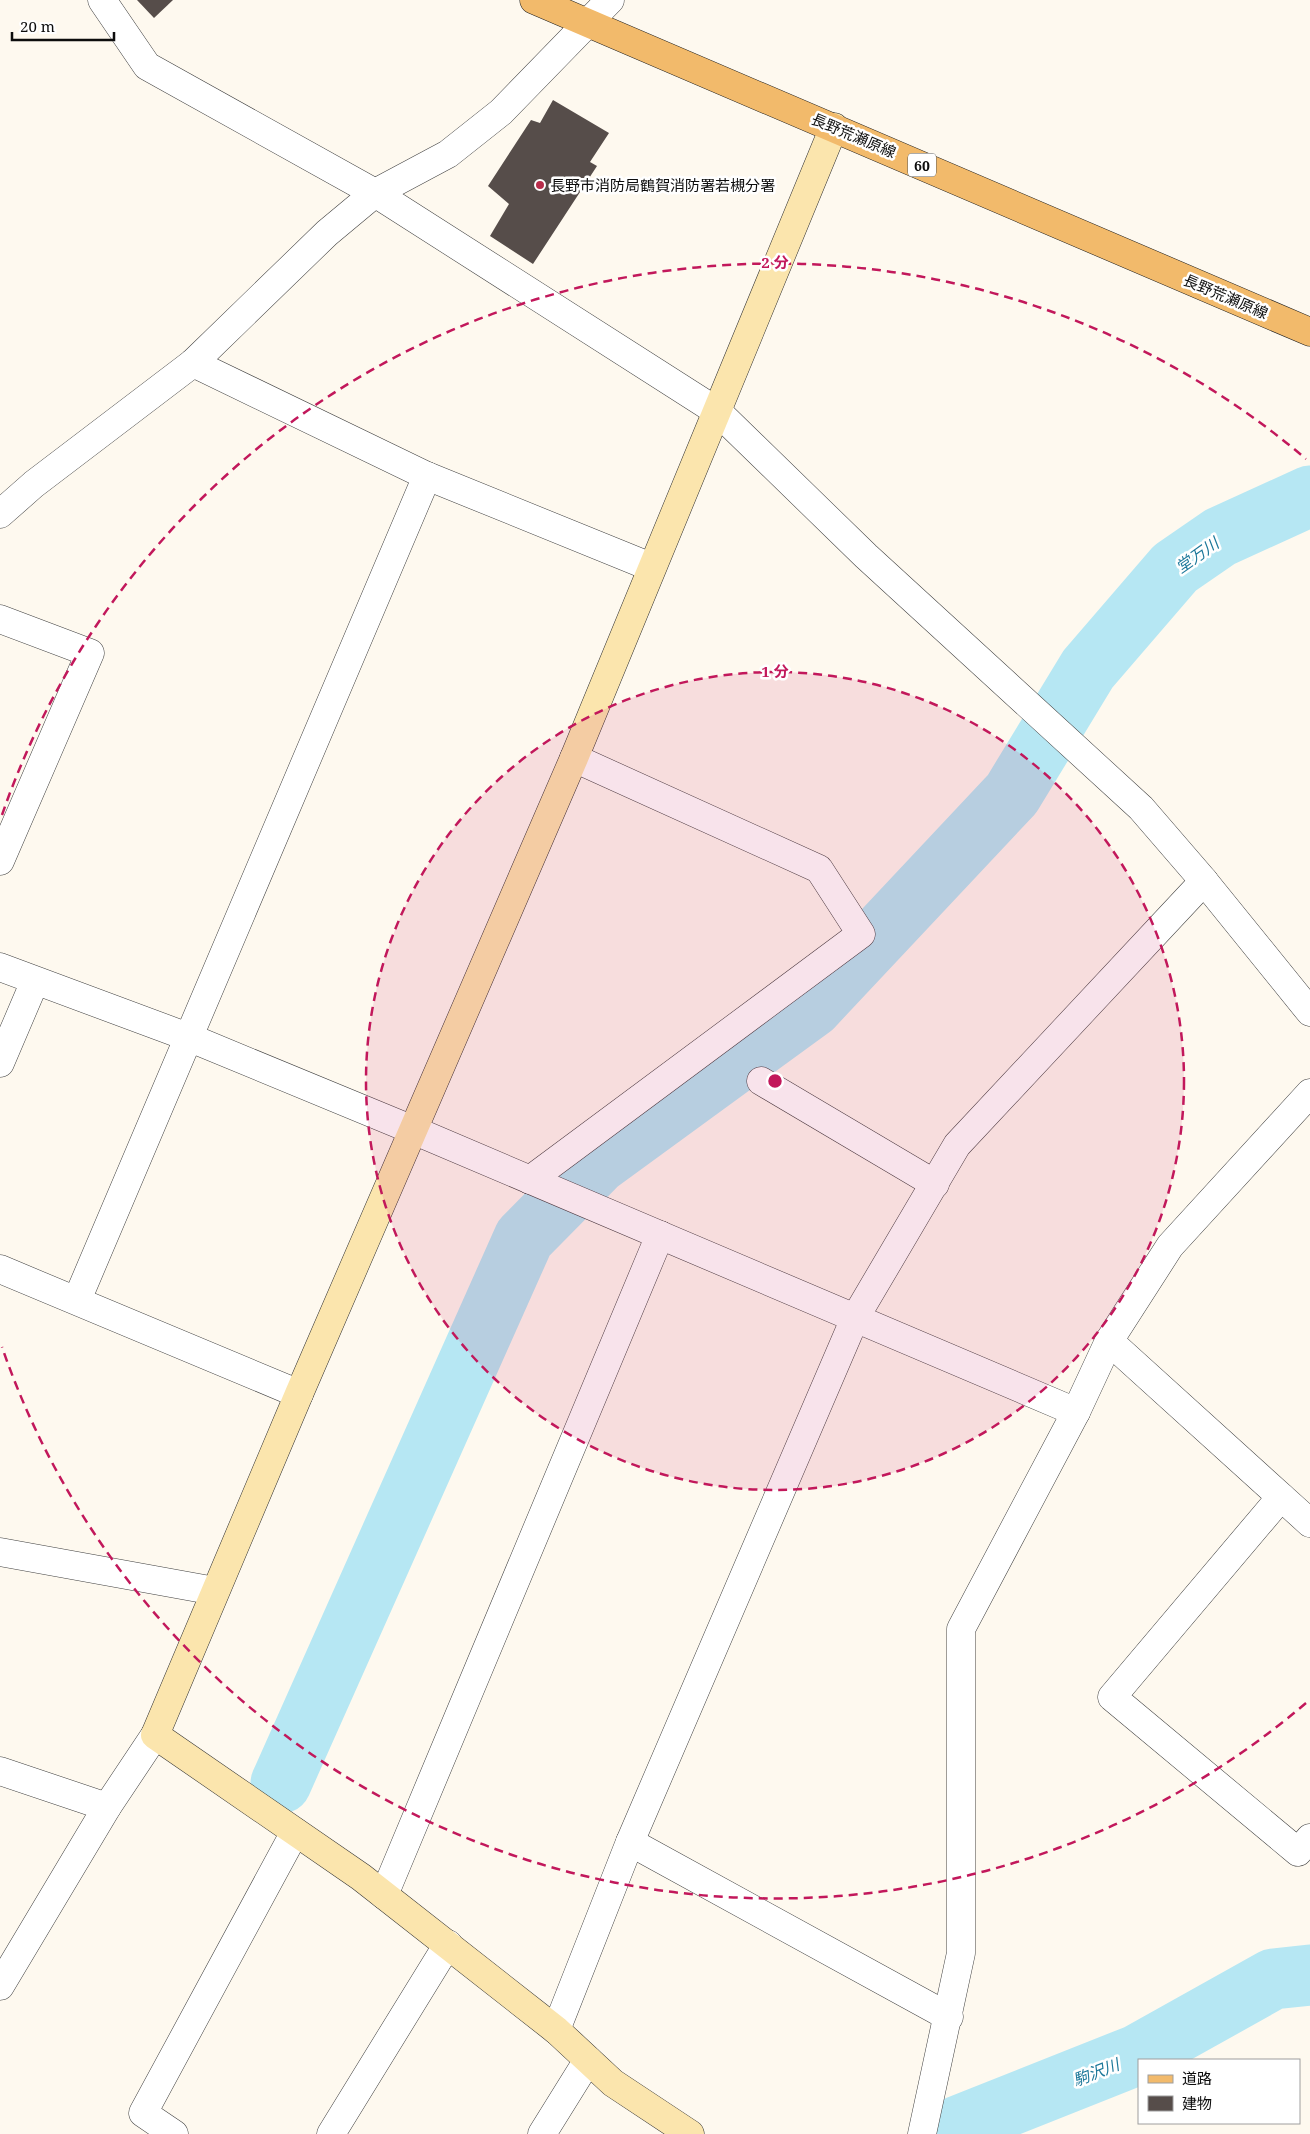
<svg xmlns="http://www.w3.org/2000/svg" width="1310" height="2134" viewBox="0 0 1310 2134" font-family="'Noto Serif','Noto Sans JP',serif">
<rect width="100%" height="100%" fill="#fef9ef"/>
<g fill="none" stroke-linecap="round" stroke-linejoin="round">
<g stroke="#b6e7f3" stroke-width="61">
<path d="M 281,1783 L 524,1238 L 598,1163 L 812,1007 L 1012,794 L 1088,669 L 1175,568 L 1220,537 L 1310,496"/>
<path d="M 958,2126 L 1137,2055 L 1273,1979 L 1310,1975"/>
</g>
</g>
<g fill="#564d4a">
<path d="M 137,0 L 173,0 L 154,18 Z"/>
<path d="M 553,100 L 609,133 L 590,162 L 597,166 L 533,264 L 490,236 L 509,204 L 488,186 L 531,120 L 540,123 Z"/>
</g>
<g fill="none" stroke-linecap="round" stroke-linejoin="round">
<g stroke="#404040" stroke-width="29">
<g id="street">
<path d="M 102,0 L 147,66 L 375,193 L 718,412 L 866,556 L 1141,808 L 1204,881 L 1310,1012"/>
<path d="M 193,363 L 427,476 L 651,567"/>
<path d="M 0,514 L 34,484 L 193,363 L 327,233 L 375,193 L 448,154 L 501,112 L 610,0"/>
<path d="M 0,619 L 90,653 L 0,861"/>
<path d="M 0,967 L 188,1037 L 413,1130 L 1076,1412"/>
<path d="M 0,1063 L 35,981"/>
<path d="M 761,1081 L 935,1184"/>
<path d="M 530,1180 L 861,934 L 819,869 L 574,758"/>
<path d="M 0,1269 L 299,1394"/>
<path d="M 77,1300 L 427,476"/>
<path d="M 1109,1341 L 1310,1523"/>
<path d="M 1281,1497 L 1112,1697 L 1298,1852 L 1310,1838"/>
<path d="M 0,1552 L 215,1591"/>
<path d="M 0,1771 L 107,1807"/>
<path d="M 630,1842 L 949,2017"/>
<path d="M 384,1895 L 660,1235"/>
<path d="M 0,1986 L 107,1807 L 155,1735"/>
<path d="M 556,2030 L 630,1842 L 855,1318 L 957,1145 L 1204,881"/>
<path d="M 174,2134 L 143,2113 L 295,1832"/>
<path d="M 331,2134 L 448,1944"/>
<path d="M 542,2134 L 588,2060"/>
<path d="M 922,2134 L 961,1953 L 961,1629 L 1076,1412 L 1109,1341 L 1170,1246 L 1310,1093"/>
</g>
</g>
<g stroke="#2f2f2f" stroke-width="29">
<path id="secondary" d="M 690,2134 L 613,2083 L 556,2030 L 361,1877 L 155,1735 L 299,1394 L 574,758 L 834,127"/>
</g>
<g stroke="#1e1e1e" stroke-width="29">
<path id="primary" d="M 534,0 L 1310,332"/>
</g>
<use href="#street" stroke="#fff" stroke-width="28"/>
<use href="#secondary" stroke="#fbe5ad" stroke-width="28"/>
<use href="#primary" stroke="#f2ba6b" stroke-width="28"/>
</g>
<circle cx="775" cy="1081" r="409" fill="#c2185b" fill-opacity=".12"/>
<g fill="none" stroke="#c2185b" stroke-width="2.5" stroke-dasharray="9 6">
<circle cx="775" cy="1081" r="409"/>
<path d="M1306 1703A818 818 0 0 1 2 1347M2 815A818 818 0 0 1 1306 459"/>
</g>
<circle fill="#b72c4a" stroke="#fff" stroke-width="2" cx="540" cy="185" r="5"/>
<g text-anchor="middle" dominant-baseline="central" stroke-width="5" stroke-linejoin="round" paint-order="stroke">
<rect fill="#fff" stroke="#565656" stroke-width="1" x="908" y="153.5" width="28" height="23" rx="4"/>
<g font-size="14" font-weight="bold" fill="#0d0d0d">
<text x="922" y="165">60</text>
</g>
<g font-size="15" fill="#0d0d0d" stroke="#fff">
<text transform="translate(854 135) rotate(23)">長野荒瀬原線</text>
<text transform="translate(1226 296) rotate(23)">長野荒瀬原線</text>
</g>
<g font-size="15" fill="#0d0d0d" stroke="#fff" text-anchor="start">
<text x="550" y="185">長野市消防局鶴賀消防署若槻分署</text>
</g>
<g font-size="16" font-style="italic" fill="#1c789a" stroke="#fff">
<text transform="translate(1197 555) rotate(-35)">堂万川</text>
<text transform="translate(1096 2072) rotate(-21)">駒沢川</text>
</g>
</g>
<circle cx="775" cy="1081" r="8" fill="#c2185b" stroke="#fff" stroke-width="2.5"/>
<g font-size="15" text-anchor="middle" font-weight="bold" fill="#c2185b" stroke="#fff" stroke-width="5" stroke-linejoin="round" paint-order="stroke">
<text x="775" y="268">2 分</text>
<text x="775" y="677">1 分</text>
</g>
<rect x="1138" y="2059" width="162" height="65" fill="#ffffff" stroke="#9e9e9e"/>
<rect x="1148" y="2075" width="25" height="8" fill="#f2ba6b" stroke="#9e9e9e"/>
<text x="1182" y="2084" font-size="15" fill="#0d0d0d">道路</text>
<rect x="1148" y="2096" width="25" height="15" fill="#564d4a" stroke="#9e9e9e"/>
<text x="1182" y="2109" font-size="15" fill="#0d0d0d">建物</text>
<path d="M12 32v8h102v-8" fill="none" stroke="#0d0d0d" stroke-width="2.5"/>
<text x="20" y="32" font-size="15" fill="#0d0d0d" stroke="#ffffff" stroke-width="4" paint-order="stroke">20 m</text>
</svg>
